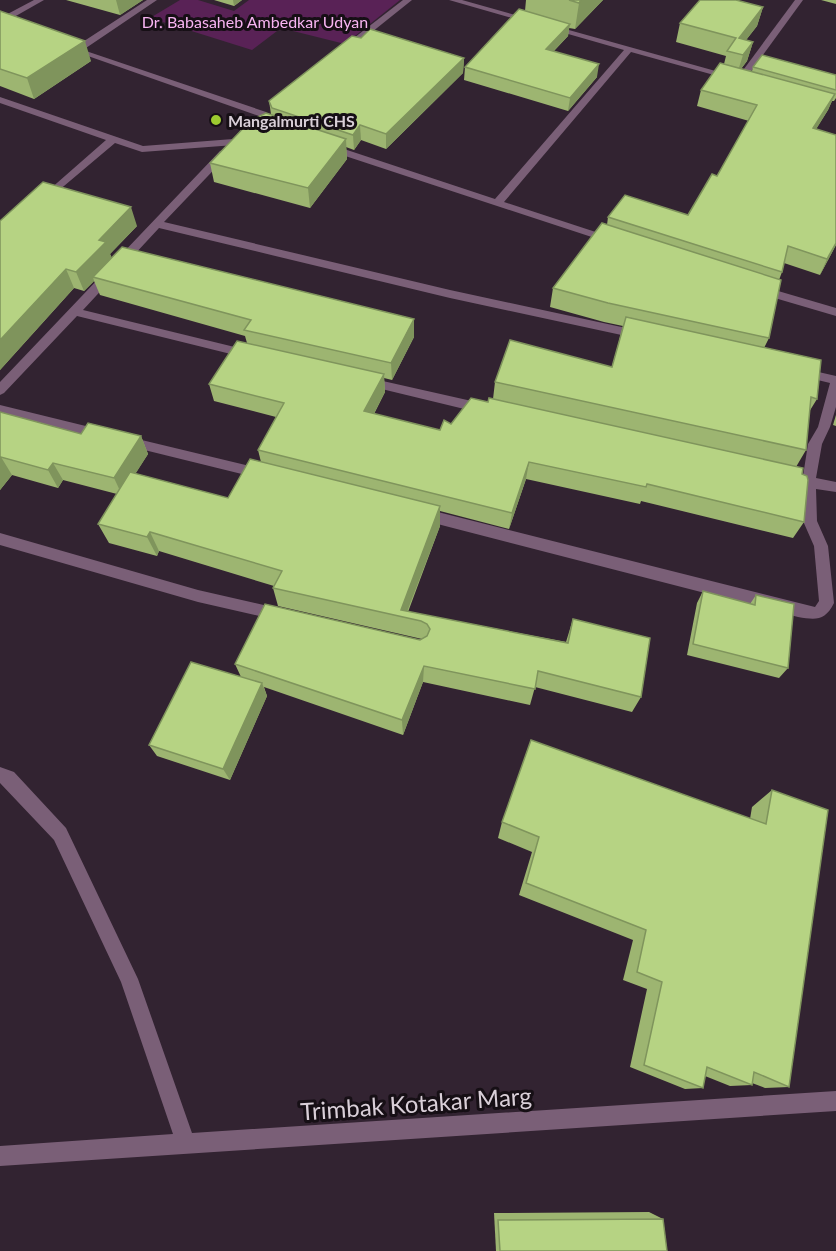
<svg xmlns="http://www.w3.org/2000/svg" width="836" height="1251" viewBox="0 0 836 1251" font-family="Lato,sans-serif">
<rect width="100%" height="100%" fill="#322331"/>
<path fill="#592256" d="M 180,0 L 198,0 L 234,11 L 249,0 L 400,0 L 345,44 L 281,28 L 252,50 L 150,18 Z"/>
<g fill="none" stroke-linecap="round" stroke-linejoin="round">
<g fill="#7a5f77" fill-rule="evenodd">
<path d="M 34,0 L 44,0 L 0,25 L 0,18 Z"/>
<path d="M 147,0 L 157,0 L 83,50 L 266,112 L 273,125 L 279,129 L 277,131 L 266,129 L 259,116 L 68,49 L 75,47 Z"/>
<path d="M 403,0 L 412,0 L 347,52 L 341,52 L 341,48 Z"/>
<path d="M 449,0 L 462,0 L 737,77 L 732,80 L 631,52 L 504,202 L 617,239 L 617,243 L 613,244 L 324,149 L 324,145 L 332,145 L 495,199 L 624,50 Z"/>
<path d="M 795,0 L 803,0 L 744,81 L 738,81 L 738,77 Z"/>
<path d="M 0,97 L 143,146 L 233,139 L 247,134 L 252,137 L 235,145 L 142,152 L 115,143 L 45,202 L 40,199 L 41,197 L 106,140 L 0,103 Z"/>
<path d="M 224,150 L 229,153 L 228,155 L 164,222 L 450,290 L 640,331 L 646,335 L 640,339 L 450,298 L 159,228 L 83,310 L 251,351 L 255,352 L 255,358 L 251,359 L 77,316 L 4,393 L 0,395 L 0,382 L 220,151 Z"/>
<path d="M 758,285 L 836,308 L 836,316 L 754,292 L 754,286 Z"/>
<path d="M 801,368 L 836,376 L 836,407 L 830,427 L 822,444 L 816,478 L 836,482 L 836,492 L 816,489 L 817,521 L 828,546 L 834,603 C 825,621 816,620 798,617 L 422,520 L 415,514 L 422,508 L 815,607 L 819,601 L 814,546 L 803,521 L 802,486 L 796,485 L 794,481 L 796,477 L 803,476 L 808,444 L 818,427 L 830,383 L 797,375 L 795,372 Z"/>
<path d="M 365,377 L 485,404 L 491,409 L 485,414 L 361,384 L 359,381 Z"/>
<path d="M 0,405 L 102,430 L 109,435 L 102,440 L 0,415 Z"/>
<path d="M 125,436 L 262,469 L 269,474 L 262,479 L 120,444 L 118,441 L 120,438 Z"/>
<path d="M 0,533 L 198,590 L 281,609 L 286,610 L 288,615 L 286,620 L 281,621 L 198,602 L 0,545 Z"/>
<path d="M 0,767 L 14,772 L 66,828 L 138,979 L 192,1133 L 836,1091 L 836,1111 L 0,1166 L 0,1146 L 173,1134 L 121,982 L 54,840 L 0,783 Z"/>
</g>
</g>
<g fill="#9db571">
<path d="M 66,0 L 143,0 L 120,15 Z"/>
<path d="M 214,0 L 242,0 L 234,6 Z"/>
<path d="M 526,0 L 603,0 L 575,29 L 569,28 L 568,36 L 554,51 L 597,77 L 568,111 L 464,80 L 465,67 L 525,11 Z"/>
<path d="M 821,0 L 836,0 L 836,4 Z"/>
<path d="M 763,7 L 757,26 L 746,40 L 753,42 L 747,61 L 741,69 L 752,71 L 753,67 L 836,75 L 836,98 L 834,101 L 832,101 L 828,110 L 816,129 L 836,245 L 820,275 L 784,263 L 782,272 L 779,280 L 769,338 L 764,348 L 817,399 L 809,412 L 806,450 L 796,467 L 802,474 L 804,522 L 793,538 L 641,501 L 640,504 L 526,479 L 509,529 L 440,511 L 440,526 L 408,612 L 566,642 L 573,619 L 641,697 L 632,712 L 535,687 L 530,705 L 423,682 L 403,735 L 264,687 L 267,696 L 230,780 L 157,756 L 149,745 L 241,677 L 235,664 L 422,639 L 278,606 L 273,588 L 274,586 L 159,551 L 157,556 L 109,543 L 98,524 L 117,494 L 63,480 L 58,488 L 12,475 L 0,490 L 0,412 L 81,434 L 141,436 L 148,454 L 135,474 L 228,498 L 261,462 L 258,450 L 276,417 L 214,401 L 209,384 L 247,343 L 245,336 L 100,295 L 94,281 L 84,291 L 74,288 L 0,370 L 0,221 L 137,226 L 110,254 L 112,258 L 414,337 L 392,380 L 384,378 L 385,392 L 374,414 L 440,430 L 451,424 L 493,399 L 495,382 L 612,367 L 623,326 L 604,322 L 550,307 L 553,288 L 607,225 L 608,217 L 688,215 L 717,176 L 749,121 L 697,106 L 701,90 L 724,64 L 726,56 L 676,42 L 680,23 Z"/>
<path d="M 0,11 L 91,61 L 34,99 L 0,86 Z"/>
<path d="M 361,38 L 464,58 L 463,73 L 386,149 L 361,140 L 354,150 L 346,147 L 347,159 L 310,208 L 214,182 L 210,163 L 271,114 L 269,101 Z"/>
<path d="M 836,415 L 836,426 L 833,425 Z"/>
<path d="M 703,591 L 750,604 L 756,595 L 788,668 L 779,678 L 687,655 L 697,603 Z"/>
<path d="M 772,790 L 789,1087 L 765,1088 L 752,1083 L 752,1085 L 730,1086 L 705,1076 L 703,1088 L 685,1089 L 630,1067 L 647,989 L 623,980 L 633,940 L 519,895 L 532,852 L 498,838 L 502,822 L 750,819 L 752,807 Z"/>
<path d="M 649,1212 L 663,1219 L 667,1251 L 496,1251 L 494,1213 Z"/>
</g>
<g fill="#7f945c">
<path d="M 116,0 L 143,0 L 120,15 Z"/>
<path d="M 233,0 L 242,0 L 234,6 Z"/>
<path d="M 581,0 L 603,0 L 575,29 L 579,3 Z"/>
<path d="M 763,7 L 757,26 L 736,53 L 739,38 Z"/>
<path d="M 570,24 L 568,36 L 544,61 L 546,49 Z"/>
<path d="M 85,41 L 91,61 L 34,99 L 27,78 Z"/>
<path d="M 753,42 L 747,61 L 737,74 L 743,55 Z"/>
<path d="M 464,58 L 463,73 L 386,149 L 386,134 Z"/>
<path d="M 599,64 L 597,77 L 568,111 L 570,98 Z"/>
<path d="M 835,94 L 828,110 L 807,144 L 813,128 Z"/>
<path d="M 360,125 L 361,140 L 354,150 L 353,135 Z"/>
<path d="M 346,139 L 347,159 L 310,208 L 308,188 Z"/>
<path d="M 131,207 L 137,226 L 110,254 L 113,261 L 93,277 L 94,281 L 84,291 L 76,272 L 99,240 Z"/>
<path d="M 836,243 L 836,245 L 820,275 L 827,259 Z"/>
<path d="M 66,269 L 74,288 L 0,370 L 0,340 Z"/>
<path d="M 414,319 L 414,337 L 392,380 L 391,363 Z"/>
<path d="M 384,374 L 385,392 L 366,429 L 364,411 Z"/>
<path d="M 141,436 L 148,454 L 122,495 L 114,478 Z"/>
<path d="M 1,457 L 12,475 L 0,490 L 0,458 Z"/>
<path d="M 529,462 L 526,479 L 509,529 L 512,513 Z"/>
<path d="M 53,463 L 63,480 L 58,488 L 48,470 Z"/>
<path d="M 440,506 L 440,526 L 405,617 L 401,610 Z"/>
<path d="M 150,532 L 159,551 L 157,556 L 147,537 Z"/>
<path d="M 424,666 L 423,682 L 403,735 L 402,720 Z"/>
<path d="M 262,683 L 267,696 L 230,780 L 223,769 Z"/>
</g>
<g fill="#b6d383" stroke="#7f945c" stroke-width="1.5">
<path d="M 569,0 L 581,0 L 579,3 Z"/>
<path d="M 700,0 L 736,0 L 763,7 L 739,38 L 753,42 L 743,55 L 727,51 L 736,38 L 680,23 Z"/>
<path d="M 519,9 L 570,24 L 546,49 L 599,64 L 570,98 L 465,67 Z"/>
<path d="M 0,11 L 85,41 L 27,78 L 0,69 Z"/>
<path d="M 370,29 L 464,58 L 386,134 L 360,125 L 353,135 L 272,108 L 269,101 L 352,36 L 361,38 Z"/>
<path d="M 762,55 L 836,75 L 836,90 L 753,67 Z"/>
<path d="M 720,63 L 835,94 L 813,128 L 836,135 L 836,243 L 827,259 L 788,246 L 782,272 L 608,217 L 625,195 L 688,215 L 712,174 L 717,176 L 757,105 L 701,90 Z"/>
<path d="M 266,113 L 346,139 L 308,188 L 210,163 L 251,120 Z"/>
<path d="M 43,182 L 131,207 L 99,240 L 106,242 L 76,272 L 66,269 L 0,340 L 0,221 Z"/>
<path d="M 602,223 L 781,280 L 769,338 L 608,303 L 553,288 Z"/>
<path d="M 122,247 L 414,319 L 391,363 L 244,330 L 251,320 L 93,277 Z"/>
<path d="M 626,317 L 821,360 L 817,399 L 811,397 L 806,450 L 495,382 L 510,340 L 612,367 Z"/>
<path d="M 237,341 L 384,374 L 364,411 L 440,430 L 444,420 L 451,424 L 471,398 L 488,402 L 489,398 L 803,468 L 802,474 L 807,476 L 808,480 L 804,522 L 647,484 L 646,487 L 529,462 L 512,513 L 258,450 L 284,403 L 209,384 Z"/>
<path d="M 0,412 L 81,434 L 88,423 L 141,436 L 114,478 L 53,463 L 48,470 L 1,457 L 0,458 Z"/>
<path d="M 250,459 L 440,506 L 401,610 L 568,643 L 573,619 L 650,638 L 641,697 L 538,671 L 535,689 L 424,666 L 402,720 L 235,664 L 265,604 L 420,640 L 427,636 L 430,629 L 427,624 L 421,621 L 273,588 L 282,571 L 150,532 L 147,537 L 98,524 L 130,472 L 228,498 Z"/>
<path d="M 703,591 L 755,605 L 756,595 L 794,604 L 788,668 L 693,644 Z"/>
<path d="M 191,662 L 262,683 L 223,769 L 149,745 Z"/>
<path d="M 531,740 L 766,824 L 772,790 L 828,810 L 789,1087 L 754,1072 L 752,1085 L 707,1067 L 703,1088 L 644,1065 L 662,982 L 637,972 L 646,930 L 526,883 L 539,837 L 502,822 Z"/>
<path d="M 663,1219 L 667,1251 L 500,1251 L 498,1220 Z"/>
</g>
<circle fill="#9dca30" stroke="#160f15" stroke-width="2" cx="216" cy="120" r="6"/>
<g text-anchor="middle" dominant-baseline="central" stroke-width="6" stroke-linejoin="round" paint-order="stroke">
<g font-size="16" fill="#f8b4f2" stroke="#160f15">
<text x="255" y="21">Dr. Babasaheb Ambedkar Udyan</text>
</g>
<g font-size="16" font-weight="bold" fill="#d9cfd8" stroke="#160f15" text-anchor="start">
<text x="228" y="120">Mangalmurti CHS</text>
</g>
<g font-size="24" fill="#d9cfd8" stroke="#160f15">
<text transform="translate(416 1103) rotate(-4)">Trimbak Kotakar Marg</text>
</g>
</g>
</svg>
